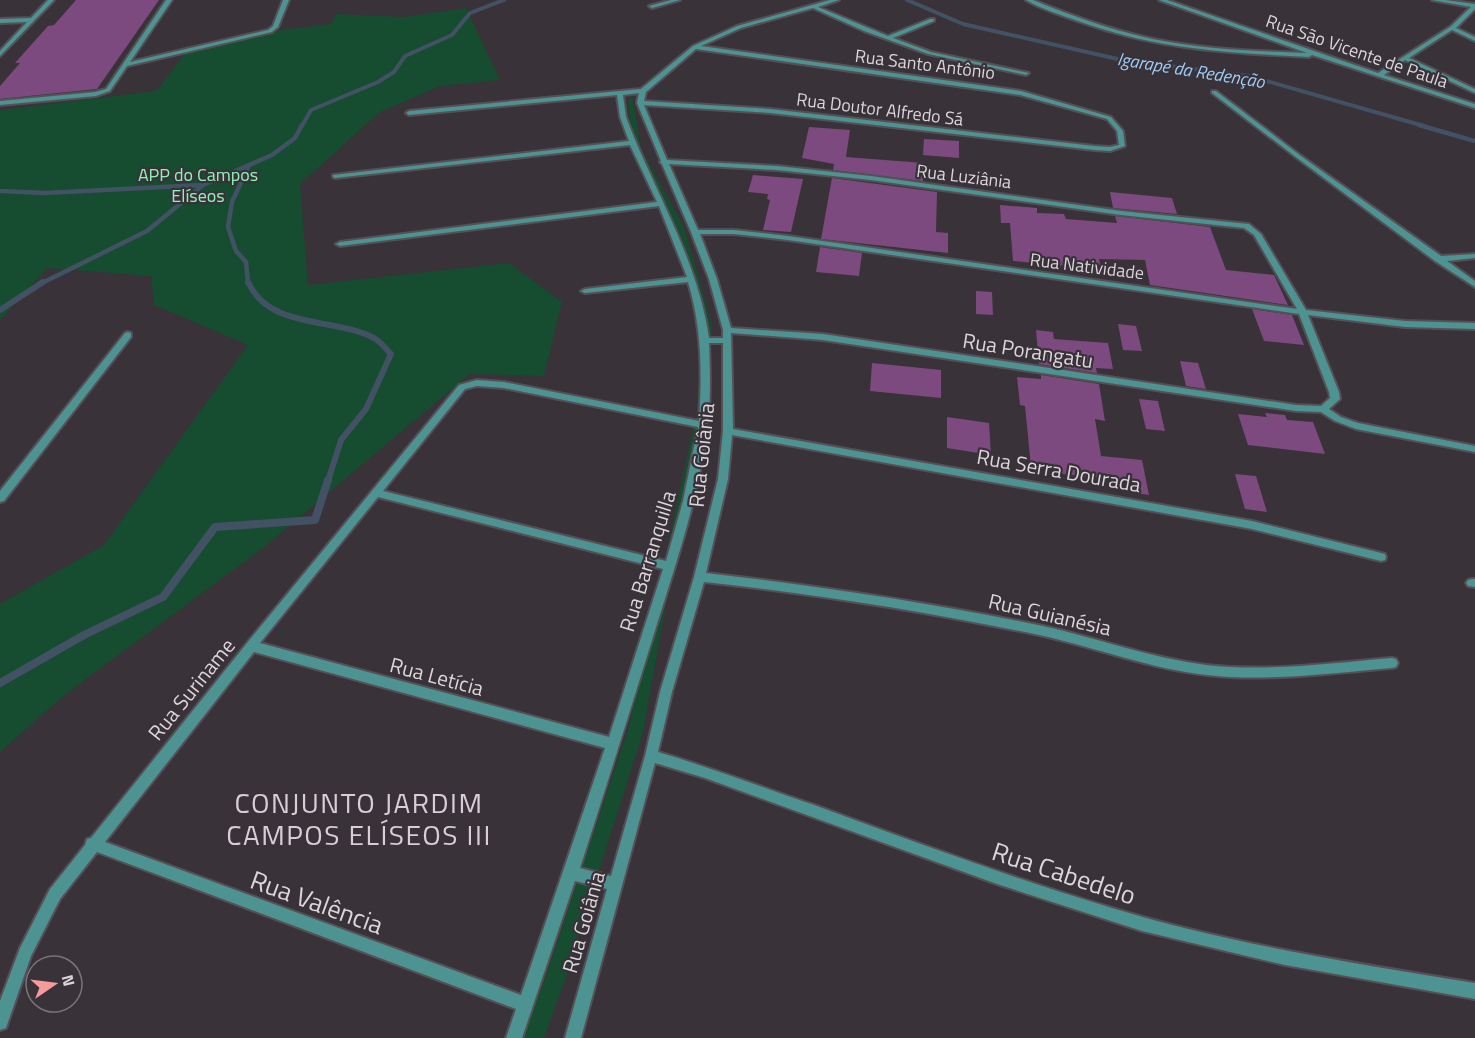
<svg xmlns="http://www.w3.org/2000/svg" width="1475" height="1038" viewBox="0 0 1475 1038" font-family="'Titillium Web',sans-serif">
<rect width="100%" height="100%" fill="#393239"/>
<g fill="#164c30">
<path d="M 466,8 L 500,80 L 440,86 L 380,112 L 300,184 L 308,285 L 509,263 L 562,302 L 544,376 L 470,374 L 263,548 L 67,693 L 0,752 L 0,604 L 104,545 L 248,345 L 154,305 L 151,276 L 47,268 L 0,320 L 0,110 L 156,91 L 185,54 L 282,30 L 331,24 L 336,14 L 405,17 Z"/>
<path d="M 632,96 L 641,148 L 684,227 L 712,324 L 709,409 L 677,543 L 643,732 L 564,983 L 544,1038 L 522,1038 L 546,976 L 629,726 L 697,410 L 703,325 L 673,229 L 631,140 L 628,101 Z"/>
</g>
<g fill="none" stroke-linecap="round" stroke-linejoin="round">
<g stroke="#425264" stroke-width="4">
<path d="M 907,0 L 963,24 L 1122,60 L 1249,76 L 1424,126"/>
<path d="M 302,126 L 311,110 L 378,82 L 394,72 L 405,56 L 452,35 L 470,13 L 504,0"/>
</g>
<g stroke="#425264" stroke-width="4.5">
<path d="M 1419,125 L 1475,141"/>
<path d="M 0,191 L 46,193 L 201,185"/>
<path d="M 40,284 L 147,231 L 203,185 L 272,155 L 295,138 L 302,125"/>
<path d="M 248,284 L 246,262 L 236,251 L 228,227 L 232,202 L 249,165"/>
</g>
<g stroke="#425264" stroke-width="6">
<path d="M 248,282 C 270,330 334,317 374,338 C 381,342 386,349 391,354 L 366,409 L 341,440 L 328,481"/>
<path d="M 0,310 L 43,282"/>
</g>
<path stroke="#425264" stroke-width="8" d="M 0,683 L 84,635 L 163,597 L 215,527 L 315,520 L 328,480"/>
</g>
<g fill="#7c4a7e">
<path d="M 76,0 L 159,0 L 97,89 L 0,99 L 0,86 L 20,63 L 15,63 L 48,26 L 54,25 Z"/>
<path d="M 809,127 L 850,130 L 846,157 L 924,163 L 923,181 L 833,170 L 834,164 L 802,158 Z"/>
<path d="M 924,139 L 959,141 L 959,158 L 923,155 Z"/>
<path d="M 753,175 L 803,179 L 791,232 L 763,230 L 770,200 L 767,199 L 768,194 L 748,192 Z"/>
<path d="M 832,178 L 937,192 L 936,232 L 948,233 L 948,253 L 821,239 Z"/>
<path d="M 1110,192 L 1172,198 L 1177,214 L 1113,208 Z"/>
<path d="M 1000,205 L 1037,208 L 1037,213 L 1064,214 L 1066,219 L 1117,223 L 1115,216 L 1210,227 L 1226,270 L 1274,275 L 1288,305 L 1150,285 L 1145,260 L 1099,259 L 1101,269 L 1013,261 L 1010,223 L 1001,223 Z"/>
<path d="M 820,247 L 862,253 L 859,276 L 816,272 Z"/>
<path d="M 976,291 L 992,292 L 993,315 L 976,314 Z"/>
<path d="M 1252,309 L 1292,315 L 1304,345 L 1264,341 Z"/>
<path d="M 1118,324 L 1136,326 L 1142,351 L 1123,350 Z"/>
<path d="M 1036,330 L 1053,332 L 1054,339 L 1108,343 L 1113,369 L 1096,368 L 1097,373 L 1039,364 Z"/>
<path d="M 1180,361 L 1198,363 L 1206,389 L 1186,386 Z"/>
<path d="M 872,363 L 941,370 L 941,398 L 870,391 Z"/>
<path d="M 1041,375 L 1099,384 L 1105,421 L 1095,419 L 1101,456 L 1142,460 L 1149,495 L 1128,492 L 1126,481 L 1054,473 L 1054,469 L 1031,467 L 1025,406 L 1020,405 L 1017,377 L 1041,379 Z"/>
<path d="M 1139,399 L 1158,401 L 1165,431 L 1146,429 Z"/>
<path d="M 1265,413 L 1285,415 L 1287,420 L 1313,422 L 1325,454 L 1248,445 L 1238,414 L 1267,417 Z"/>
<path d="M 947,417 L 989,423 L 991,455 L 947,448 Z"/>
<path d="M 1235,474 L 1256,476 L 1267,512 L 1245,509 Z"/>
</g>
<g fill="none" stroke-linecap="round" stroke-linejoin="round">
<g stroke="#565056" stroke-width="4">
<g id="minor">
<path d="M 48,0 L 54,0 L 0,56 L 0,51 L 27,22 L 0,23 L 0,19 L 31,18 Z"/>
<path d="M 166,0 L 172,0 L 130,62 L 268,30 L 273,26 L 283,0 L 289,0 L 278,27 L 272,32 L 127,66 L 110,91 L 96,96 L 0,105 L 0,101 L 95,92 L 106,89 Z"/>
<path d="M 671,0 L 680,0 L 652,8 L 649,6 Z"/>
<path d="M 830,0 L 839,0 L 818,7 L 888,36 L 930,19 L 934,19 L 934,21 L 893,38 L 931,52 L 1029,73 L 1026,75 L 928,54 L 864,31 L 813,8 L 741,28 L 701,46 L 1021,91 L 1111,117 L 1123,131 L 1125,146 L 1110,151 L 1094,150 L 770,113 L 644,105 L 667,160 L 777,166 L 871,176 L 1121,211 L 1249,224 L 1261,234 L 1306,310 L 1405,321 L 1475,323 L 1475,329 L 1405,327 L 1308,315 L 1339,392 L 1340,399 L 1329,409 L 1341,417 L 1358,423 L 1475,446 L 1475,452 L 1356,429 L 1335,421 L 1321,412 L 1296,411 L 823,340 L 731,333 L 733,429 L 1252,521 L 1381,553 L 1385,554 L 1386,557 L 1385,560 L 1381,561 L 1252,529 L 732,435 L 728,479 L 706,573 C 819,586 932,603 1043,626 C 1097,638 1151,658 1206,665 C 1268,672 1331,663 1392,658 L 1396,659 L 1398,663 L 1396,667 L 1392,668 C 1331,673 1268,682 1207,675 C 1150,669 1095,647 1039,635 C 929,612 817,594 704,582 L 672,692 L 658,752 C 712,768 764,788 817,806 C 915,842 1012,878 1112,908 C 1230,944 1353,963 1475,983 L 1475,999 L 1285,965 L 1142,931 L 997,884 L 705,778 L 655,763 L 581,1038 L 565,1038 L 607,889 L 575,881 L 522,1038 L 506,1038 L 516,1009 L 97,852 L 60,899 L 31,956 L 6,1028 L 0,1030 L 0,1001 L 20,948 L 50,889 L 85,845 L 87,839 L 91,838 L 247,643 L 459,385 L 477,380 L 504,382 L 699,421 C 702,373 702,328 688,282 L 585,293 L 581,291 L 585,289 L 687,277 L 659,206 L 340,246 L 336,244 L 340,242 L 657,202 L 630,145 L 335,178 L 333,177 L 333,175 L 629,141 L 620,117 L 617,95 L 409,115 L 406,113 L 409,111 L 641,89 L 693,46 L 737,26 ZM 696,49 L 1020,95 L 1107,119 L 1117,131 L 1119,145 L 1110,147 L 1094,146 L 770,109 L 644,101 L 646,92 ZM 639,93 L 637,103 L 661,161 L 660,162 L 662,164 L 691,232 L 709,279 L 723,330 L 723,338 L 709,338 C 698,263 659,199 631,130 L 626,117 L 623,95 ZM 669,164 L 777,170 L 871,180 L 1121,215 L 1244,228 L 1254,235 L 1297,309 L 788,236 L 734,230 L 698,230 ZM 700,234 L 734,234 L 788,240 L 1299,314 L 1329,392 L 1330,398 L 1321,406 L 1296,405 L 823,334 L 731,328 L 717,279 ZM 709,343 L 723,343 L 723,431 L 718,479 L 694,577 L 660,692 L 645,756 L 611,876 L 580,868 C 605,791 629,714 653,637 C 675,566 700,495 708,421 C 711,395 710,369 709,343 ZM 477,386 L 504,388 L 698,427 L 683,501 L 666,561 L 383,491 L 465,389 ZM 378,497 L 663,569 L 609,737 L 260,643 ZM 254,652 L 605,748 L 521,995 L 105,842 Z"/>
<path d="M 1026,0 L 1033,0 C 1077,18 1122,34 1169,42 C 1215,50 1261,51 1307,53 L 1159,0 L 1167,0 L 1378,73 L 1450,27 L 1471,7 L 1432,0 L 1445,0 L 1475,4 L 1475,9 L 1456,28 L 1475,37 L 1475,41 L 1452,30 L 1409,58 L 1475,89 L 1475,93 L 1405,60 L 1384,75 L 1475,104 L 1475,108 L 1312,55 L 1309,57 C 1227,53 1155,49 1078,21 C 1061,15 1041,9 1026,0 Z"/>
<path d="M 1212,91 L 1216,91 L 1301,156 L 1441,256 L 1475,254 L 1475,258 L 1447,261 L 1475,281 L 1475,287 L 1435,261 L 1297,158 L 1212,93 Z"/>
<path d="M 128,332 L 131,333 L 131,337 L 4,501 L 0,502 L 0,491 L 125,333 Z"/>
<path d="M 1472,579 L 1475,579 L 1475,587 L 1468,586 L 1466,583 L 1468,580 Z"/>
</g>
</g>
<use href="#minor" fill="#4c9392" fill-rule="evenodd"/>
</g>
<g text-anchor="middle" dominant-baseline="central" stroke-width="4.5" stroke-linejoin="round" paint-order="stroke">
<g font-size="18" fill="#dbd6db" stroke="#393239">
<text transform="translate(1357 51) rotate(19)">Rua São Vicente de Paula</text>
<text transform="translate(925 64) rotate(7)">Rua Santo Antônio</text>
<text transform="translate(880 109) rotate(7)">Rua Doutor Alfredo Sá</text>
<text transform="translate(964 176) rotate(7)">Rua Luziânia</text>
<text transform="translate(1087 266) rotate(7)">Rua Natividade</text>
</g>
<g font-size="18" font-style="italic" fill="#9cccf6" stroke="#393239">
<text transform="translate(1191 70) rotate(9)">Igarapé da Redenção</text>
</g>
<g font-size="18" fill="#8bf3b7" stroke="#393239">
<text x="198" y="174">APP do Campos<tspan x="198" dy="21">Elíseos</tspan></text>
</g>
<g font-size="21" fill="#dbd6db" stroke="#393239">
<text transform="translate(1028 350) rotate(9)">Rua Porangatu</text>
<text transform="translate(701 455) rotate(-84)">Rua Goiânia</text>
<text transform="translate(1059 470) rotate(10)">Rua Serra Dourada</text>
<text transform="translate(647 561) rotate(-73)">Rua Barranquilla</text>
<text transform="translate(1050 614) rotate(13)">Rua Guianésia</text>
<text transform="translate(437 676) rotate(15)">Rua Letícia</text>
<text transform="translate(191 689) rotate(-51)">Rua Suriname</text>
<text transform="translate(583 922) rotate(-74)">Rua Goiânia</text>
</g>
<g font-size="26" fill="#dbd6db" stroke="#393239">
<text transform="translate(1064 873) rotate(18)">Rua Cabedelo</text>
<text transform="translate(317 902) rotate(20)">Rua Valência</text>
</g>
<g font-size="28" letter-spacing="1.5" fill="#d7ced7" stroke="#393239">
<text x="359" y="802">CONJUNTO JARDIM<tspan x="359" dy="32">CAMPOS ELÍSEOS III</tspan></text>
</g>
</g>
<g transform="translate(54 984) rotate(76)"><circle r="28" fill="#393239" stroke="#7a747a" stroke-width="1.5"/>
<path d="M0-4.5L10 22L0 15L-10 22Z" fill="#f59b9c"/>
<text y="-9" font-size="16" font-weight="bold" text-anchor="middle" fill="#dbd6db">N</text>
</g>
</svg>
